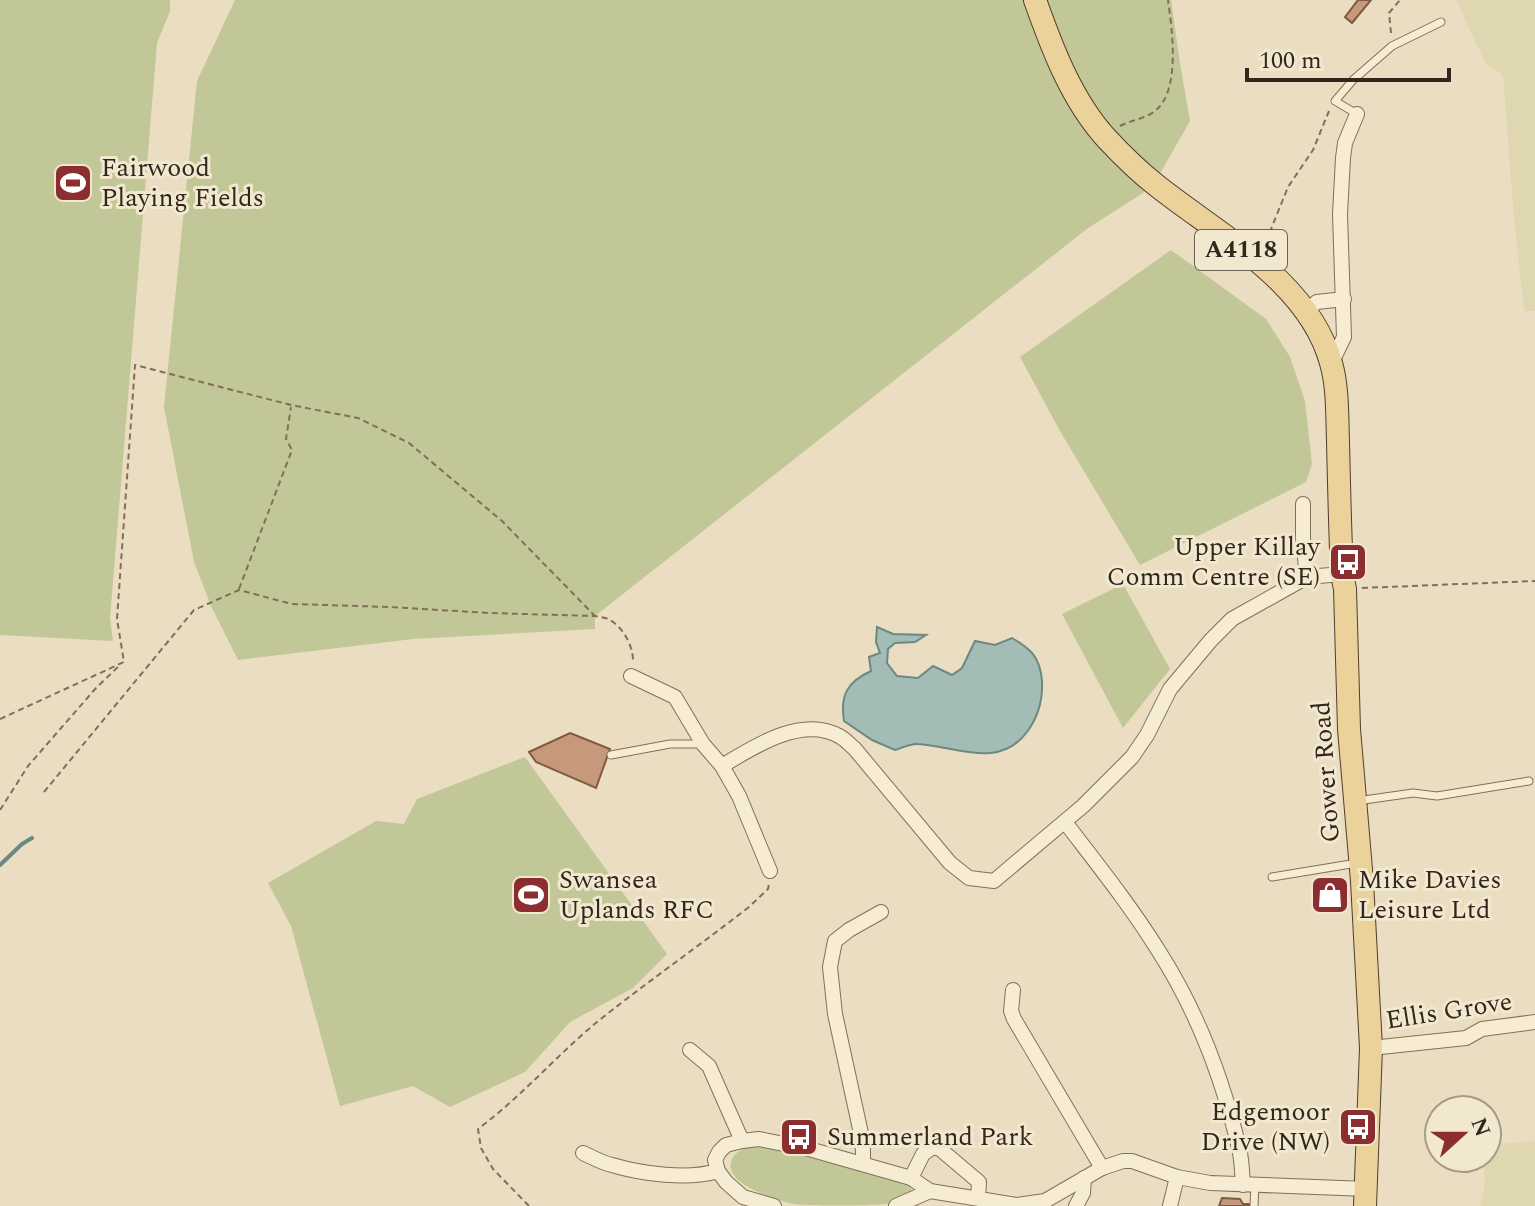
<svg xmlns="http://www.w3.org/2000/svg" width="1535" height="1206" viewBox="0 0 1535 1206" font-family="Spectral,serif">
<rect width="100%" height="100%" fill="#eaddc1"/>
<g fill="#dfd7af">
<path d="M 1456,0 L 1535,0 L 1535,311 L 1524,311 L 1514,219 L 1503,76 L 1486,64 Z"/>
<path d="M 1535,1141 L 1535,1206 L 1480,1206 L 1485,1182 L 1484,1158 L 1487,1158 L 1487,1145 Z"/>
</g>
<g fill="#c1c796">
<path d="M 0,0 L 170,0 L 170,11 L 157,43 L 110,618 L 113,641 L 0,635 Z"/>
<path d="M 235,0 L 1171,0 L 1180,63 L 1190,121 L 1154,184 L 1140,195 L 1088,228 L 595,616 L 595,629 L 413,639 L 238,660 L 211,606 L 194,562 L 164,407 L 197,81 Z"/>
<path d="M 1171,250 L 1266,319 L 1290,357 L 1305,401 L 1312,464 L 1306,482 L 1140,565 L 1060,431 L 1020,357 Z"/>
<path d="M 1123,584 L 1170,669 L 1123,728 L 1062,614 Z"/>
<path d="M 525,757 L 667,954 L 633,988 L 570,1022 L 525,1072 L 450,1107 L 413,1086 L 340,1106 L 291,926 L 268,883 L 376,821 L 404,824 L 417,799 Z"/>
<path d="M 755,1145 L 773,1148 L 908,1183 L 912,1190 C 906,1199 897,1202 886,1204 C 868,1206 810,1206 793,1204 C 776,1199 725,1185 731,1162 C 734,1151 745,1148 755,1145 Z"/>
</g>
<path fill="#a3bcb5" stroke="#6b8982" stroke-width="2" d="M 877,627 L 893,634 L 926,635 L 915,642 L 895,643 L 888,649 L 887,663 L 897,676 L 918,678 L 933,666 L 952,675 L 962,668 L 975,641 L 995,645 L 1012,638 C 1031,649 1040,657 1042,681 C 1043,700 1038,717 1027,732 C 999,770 955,746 918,744 C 911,743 902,748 895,750 L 872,740 L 844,721 C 840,695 847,682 871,671 L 869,657 L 880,653 L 876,642 Z"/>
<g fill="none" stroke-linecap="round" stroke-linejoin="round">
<path stroke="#6b8982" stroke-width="4" d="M 0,865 L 22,844 L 32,838"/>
</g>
<g fill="#c59979" stroke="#7f5a41" stroke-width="2">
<path d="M 1358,0 L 1371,0 L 1352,23 L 1345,17 Z"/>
<path d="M 570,733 L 610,749 L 596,788 L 536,762 L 529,752 Z"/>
<path d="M 1222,1198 L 1240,1199 L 1243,1204 L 1250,1204 L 1250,1206 L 1219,1206 Z"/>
</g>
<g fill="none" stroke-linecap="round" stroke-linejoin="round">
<g stroke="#826f5a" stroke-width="9">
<g id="service">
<path d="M 1357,114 L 1335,101 L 1353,80 L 1392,46 L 1441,22"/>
<path d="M 611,755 L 670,744 L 701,744"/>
<path d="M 1357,801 L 1413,793 L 1437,796 L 1529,781"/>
<path d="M 1272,877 L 1357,863"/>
<path d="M 1254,1206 L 1255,1185"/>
</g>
</g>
<g stroke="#826f5a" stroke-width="16">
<g id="minor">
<path d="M 1306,311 L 1317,302 L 1344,299"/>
<path d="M 1331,364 L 1344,337 L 1340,214 L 1343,158 L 1345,143 L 1357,114"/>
<path d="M 1303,504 L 1303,538 L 1307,577"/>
<path d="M 631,676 L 675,697 L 703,744 L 722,766 L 739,796 L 770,871"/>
<path d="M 722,766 C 753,747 802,715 839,736 C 845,739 849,744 854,748 L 950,863 L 969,878 L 994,881 L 1083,806 L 1132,757 L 1147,735 L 1170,689 L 1211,640 L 1232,619 L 1307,577 L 1342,574"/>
<path d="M 1065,822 C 1097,864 1130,905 1158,950 C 1196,1009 1223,1080 1239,1148 C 1242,1160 1242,1173 1243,1185"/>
<path d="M 1013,990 L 1011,1011 L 1014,1019 L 1102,1168"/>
<path d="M 1371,1048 L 1466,1038 L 1482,1029 L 1535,1022"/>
<path d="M 690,1050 L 709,1066 L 742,1141"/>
<path d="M 583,1153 C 592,1157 602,1163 612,1165 C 642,1174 688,1180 718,1171"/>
<path d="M 863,1164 L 863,1152 L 862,1138 L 835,1014 L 830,967 L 835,941 L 849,930 L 881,912"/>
<path d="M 911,1178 L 923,1154 L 933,1147 L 940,1149 L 979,1182 L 978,1198"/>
<path d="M 774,1206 L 743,1197 L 726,1182 L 718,1171 L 715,1160 L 719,1152 L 726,1145 L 742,1141 L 759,1139 L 809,1149 L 911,1178 L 930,1191 L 1016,1205 L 1045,1201 L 1102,1168 L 1123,1161 L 1132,1161 L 1177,1177 L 1210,1183 L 1367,1189"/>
<path d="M 896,1206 L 930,1191"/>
<path d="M 1076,1206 L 1083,1193 L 1084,1178"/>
<path d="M 1170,1206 L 1177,1177"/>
</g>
</g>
<g stroke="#503d2e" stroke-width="24">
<path id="primary" d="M 1035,0 C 1052,48 1072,101 1107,139 C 1122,155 1138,171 1156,185 C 1217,234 1309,281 1331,363 C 1338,387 1337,415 1338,441 C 1339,485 1340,530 1342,574 L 1345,589 L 1349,729 L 1362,881 L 1371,1048 L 1365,1206"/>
</g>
<g stroke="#826f5a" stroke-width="2" stroke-dasharray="6 4" stroke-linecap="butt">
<path d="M 1391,33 L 1389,13 L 1400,0"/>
<path d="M 1120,126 C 1131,120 1145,119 1155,111 C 1181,91 1172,29 1168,0"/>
<path d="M 1263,240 L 1271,229 L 1288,187 L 1313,150 L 1329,111"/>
<path d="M 1362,588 L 1535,581"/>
<path d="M 239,589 L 292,450 L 286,439 L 291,407"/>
<path d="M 0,719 L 124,662 L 117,619 L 135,365 L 291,405 L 358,418 L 409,443 L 502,521 L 595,616"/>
<path d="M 44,792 L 194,610 L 239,590 L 292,604 L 390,607 L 489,613 L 595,616 C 599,617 604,617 608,619 C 623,626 634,647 633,663"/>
<path d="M 0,810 L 28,766 L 96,688 L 120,665"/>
<path d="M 529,1206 L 493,1169 L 481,1148 L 478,1129 C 521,1097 556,1056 597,1022 C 647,982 699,946 749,907 L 768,889 L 769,884"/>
</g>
<use href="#service" stroke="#f6ebd3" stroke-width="7"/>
<use href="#minor" stroke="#f6ebd3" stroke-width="14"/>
<use href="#primary" stroke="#ebd29a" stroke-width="22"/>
</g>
<defs>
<g id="stadium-square" transform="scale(2)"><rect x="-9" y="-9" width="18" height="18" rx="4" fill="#8c2e2f" stroke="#f2e8cf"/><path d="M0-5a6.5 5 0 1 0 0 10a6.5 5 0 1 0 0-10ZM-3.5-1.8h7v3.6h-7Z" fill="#fff"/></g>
<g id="bus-square" transform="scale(2)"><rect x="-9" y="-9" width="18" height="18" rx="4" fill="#8c2e2f" stroke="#f2e8cf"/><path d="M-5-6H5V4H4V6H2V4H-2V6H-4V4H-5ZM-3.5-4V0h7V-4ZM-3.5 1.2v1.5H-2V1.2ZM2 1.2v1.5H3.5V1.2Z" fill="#fff"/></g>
<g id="shop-square" transform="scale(2)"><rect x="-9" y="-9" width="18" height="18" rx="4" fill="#8c2e2f" stroke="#f2e8cf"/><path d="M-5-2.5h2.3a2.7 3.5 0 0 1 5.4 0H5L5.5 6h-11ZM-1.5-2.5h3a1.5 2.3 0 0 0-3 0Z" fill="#fff"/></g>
</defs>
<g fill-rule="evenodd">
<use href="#stadium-square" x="73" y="183"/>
<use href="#bus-square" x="1348" y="562"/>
<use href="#stadium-square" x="531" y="895"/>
<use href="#shop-square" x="1330" y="895"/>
<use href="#bus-square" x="1358" y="1127"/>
<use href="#bus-square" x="799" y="1137"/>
</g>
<g text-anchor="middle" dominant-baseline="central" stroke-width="6" stroke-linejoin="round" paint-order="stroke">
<rect fill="#f2e8cf" stroke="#6c6152" stroke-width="2" x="1195" y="230" width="92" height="40" rx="6"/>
<g font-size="24" font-weight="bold" fill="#32271d">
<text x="1241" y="250">A4118</text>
</g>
<g font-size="26" fill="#32271d" stroke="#f2e8cf" text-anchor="start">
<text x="101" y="168">Fairwood<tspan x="101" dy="30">Playing Fields</tspan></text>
<text x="1320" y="547" text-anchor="end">Upper Killay<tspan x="1320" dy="30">Comm Centre (SE)</tspan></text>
<text x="559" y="880">Swansea<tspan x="559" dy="30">Uplands RFC</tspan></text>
<text x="1358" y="880">Mike Davies<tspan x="1358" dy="30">Leisure Ltd</tspan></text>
<text x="1330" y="1112" text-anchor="end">Edgemoor<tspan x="1330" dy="30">Drive (NW)</tspan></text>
<text x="827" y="1137">Summerland Park</text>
</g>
<g font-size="26" fill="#32271d" stroke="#f2e8cf">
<text transform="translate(1326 772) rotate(-94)">Gower Road</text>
<text transform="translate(1449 1011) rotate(-9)">Ellis Grove</text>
</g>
</g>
<g transform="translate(1463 1134) rotate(69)"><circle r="38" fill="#f2e8cf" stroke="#a59b88" stroke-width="2"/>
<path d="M0-6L14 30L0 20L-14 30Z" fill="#8c2e2f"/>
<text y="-12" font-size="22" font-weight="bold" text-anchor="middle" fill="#32271d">N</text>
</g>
<path d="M1247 68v12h202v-12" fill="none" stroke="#32271d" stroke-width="4"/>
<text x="1259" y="68" font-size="24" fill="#32271d" stroke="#f2e8cf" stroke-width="6" paint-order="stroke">100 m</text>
</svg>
